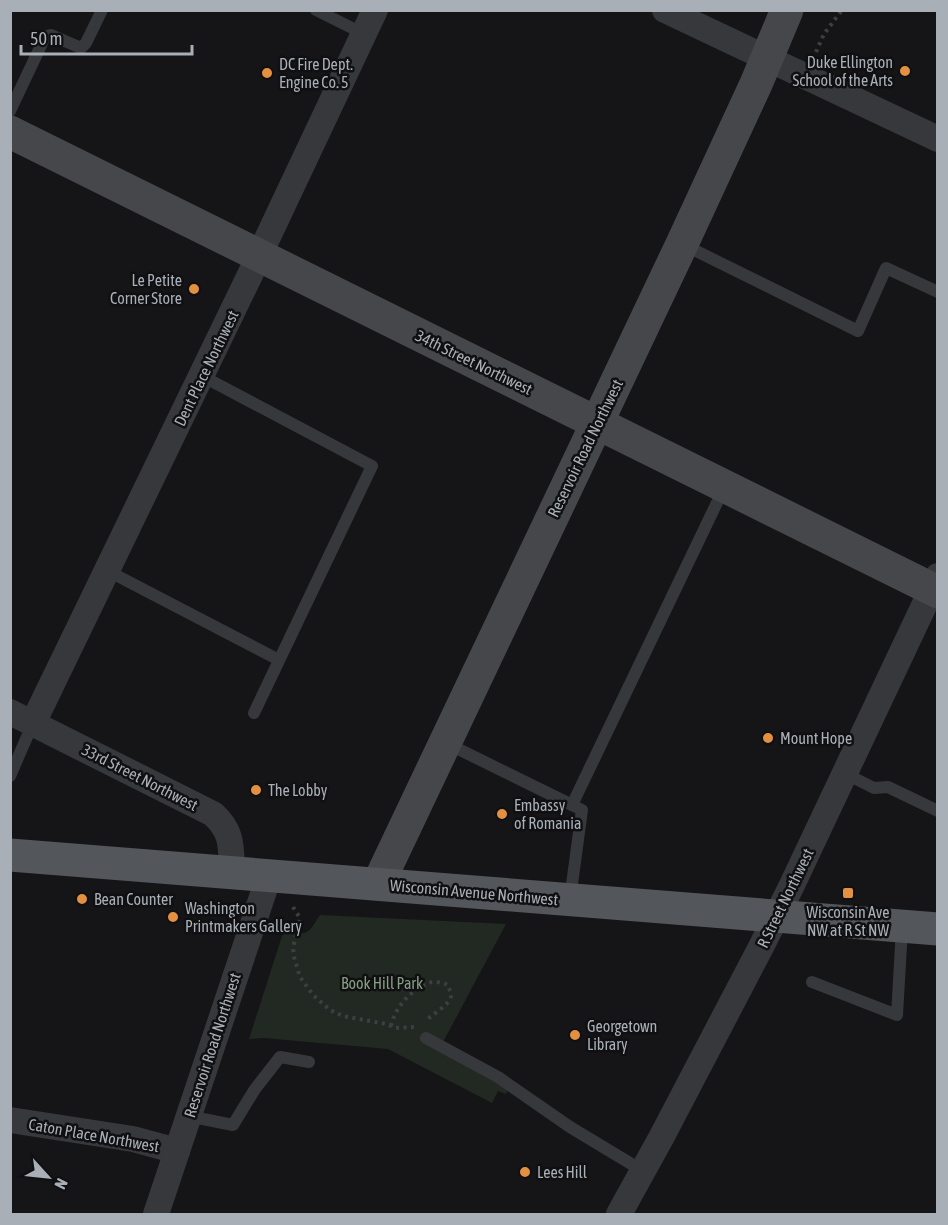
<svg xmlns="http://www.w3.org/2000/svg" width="948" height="1225" viewBox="0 0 948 1225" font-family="'Asap Condensed',sans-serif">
<rect width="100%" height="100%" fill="#151517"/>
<path fill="#222922" d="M 320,915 L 506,924 L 442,1044 L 512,1081 L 506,1094 L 498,1091 L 492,1103 L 388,1049 L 264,1038 L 249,1039 L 282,936 L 288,930 C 309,938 309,931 320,915 Z"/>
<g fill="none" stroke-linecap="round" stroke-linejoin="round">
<g stroke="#3d3f42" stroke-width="4" stroke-dasharray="3 4.5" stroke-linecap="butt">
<path d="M 816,52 L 824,34 L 842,10"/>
<path d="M 293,907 L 300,918 L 293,948 L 294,957 L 300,977 L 313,995 L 330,1010 L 343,1016 L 386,1024 L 396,1028 L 414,1027"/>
<path d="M 391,1026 C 395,1009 406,996 420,987 C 425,985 429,982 434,982 C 439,982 444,983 448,985 C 449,989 451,992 451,996 C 451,1004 432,1014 426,1021"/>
</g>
<g stroke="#36383b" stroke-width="12">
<path d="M 316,10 L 364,34"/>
<path d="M 10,111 L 45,37 L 51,35 L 81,48 L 86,43 L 102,10"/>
<path d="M 684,245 L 858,331 L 886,268 L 938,292"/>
<path d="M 202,376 L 372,466 L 254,713"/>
<path d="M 108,571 L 279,660"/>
<path d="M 446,743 L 572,805 L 724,488"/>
<path d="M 844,773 L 874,788 L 888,787 L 938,811"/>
<path d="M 10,776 L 33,723"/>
<path d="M 570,899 L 582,810 L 572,805"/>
<path d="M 812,982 L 897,1015 L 902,928"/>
<path d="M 426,1038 L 498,1077 L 570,1127 L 643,1171"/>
<path d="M 188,1116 L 233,1125 L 255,1089 L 280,1057 L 309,1062"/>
</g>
<g stroke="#36383b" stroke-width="26">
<path d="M 665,10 L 938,139"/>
<path d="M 10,712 L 213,814 C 233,832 231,847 232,872"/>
<path d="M 33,723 L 249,277 L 375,10"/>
<path d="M 10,1120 L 133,1139 L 177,1151"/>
<path d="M 156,1214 L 269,876"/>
<path d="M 619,1214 L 661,1138 L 761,947 L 792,885 L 938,576"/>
</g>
<g stroke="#45474b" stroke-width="33">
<path d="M 10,132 L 938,592"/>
<path d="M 378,884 L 682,244 L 756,84 L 787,10"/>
</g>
<path stroke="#53565a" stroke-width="33" d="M 10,855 L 938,929"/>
</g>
<g fill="#e39041" stroke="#101012" stroke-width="2">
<circle cx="905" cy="71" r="6"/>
<circle cx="267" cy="73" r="6"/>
<circle cx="194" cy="289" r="6"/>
<circle cx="768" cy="738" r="6"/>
<circle cx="256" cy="790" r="6"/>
<circle cx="502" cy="814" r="6"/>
<rect x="842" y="887" width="12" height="12" rx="3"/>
<circle cx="82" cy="899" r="6"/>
<circle cx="173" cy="917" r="6"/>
<circle cx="575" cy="1035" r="6"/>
<circle cx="525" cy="1172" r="6"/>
</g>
<g text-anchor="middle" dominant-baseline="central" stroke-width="5" stroke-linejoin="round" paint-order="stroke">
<g font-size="16" fill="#a8afb6" stroke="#101012" text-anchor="start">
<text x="893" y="62" text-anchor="end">Duke Ellington<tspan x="893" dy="18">School of the Arts</tspan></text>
<text x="279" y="64">DC Fire Dept.<tspan x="279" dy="18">Engine Co. 5</tspan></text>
<text x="182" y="280" text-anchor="end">Le Petite<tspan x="182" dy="18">Corner Store</tspan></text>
<text x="780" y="738">Mount Hope</text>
<text x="268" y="790">The Lobby</text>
<text x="514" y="805">Embassy<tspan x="514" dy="18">of Romania</tspan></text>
<text x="94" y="899">Bean Counter</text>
<text x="185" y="908">Washington<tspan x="185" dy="18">Printmakers Gallery</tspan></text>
<text x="848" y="912" text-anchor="middle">Wisconsin Ave<tspan x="848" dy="18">NW at R St NW</tspan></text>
<text x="587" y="1026">Georgetown<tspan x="587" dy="18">Library</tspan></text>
<text x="537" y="1172">Lees Hill</text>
</g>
<g font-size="16" fill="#a8afb6" stroke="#101012">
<text transform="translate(474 362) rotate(26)">34th Street Northwest</text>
<text transform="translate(206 368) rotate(-64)">Dent Place Northwest</text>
<text transform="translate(585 448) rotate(-64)">Reservoir Road Northwest</text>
<text transform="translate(140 777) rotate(27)">33rd Street Northwest</text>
<text transform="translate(474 892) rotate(5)">Wisconsin Avenue Northwest</text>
<text transform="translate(785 898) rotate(-64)">R Street Northwest</text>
<text transform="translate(212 1045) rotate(-72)">Reservoir Road Northwest</text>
<text transform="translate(94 1135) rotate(10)">Caton Place Northwest</text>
</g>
<g font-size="16" fill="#849f81" stroke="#101012">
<text x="382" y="983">Book Hill Park</text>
</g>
</g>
<rect width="948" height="1225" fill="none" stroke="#a8afb6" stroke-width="24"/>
<g transform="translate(48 1177) rotate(117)" stroke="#101012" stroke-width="4.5" paint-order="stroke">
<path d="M0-4.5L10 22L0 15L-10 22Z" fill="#a8afb6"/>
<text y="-9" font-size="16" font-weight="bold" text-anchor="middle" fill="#a8afb6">N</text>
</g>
<path d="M21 45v9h171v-9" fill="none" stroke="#a8afb6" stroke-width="3"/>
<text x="30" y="45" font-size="18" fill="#a8afb6" stroke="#101012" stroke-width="4.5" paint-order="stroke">50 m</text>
</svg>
